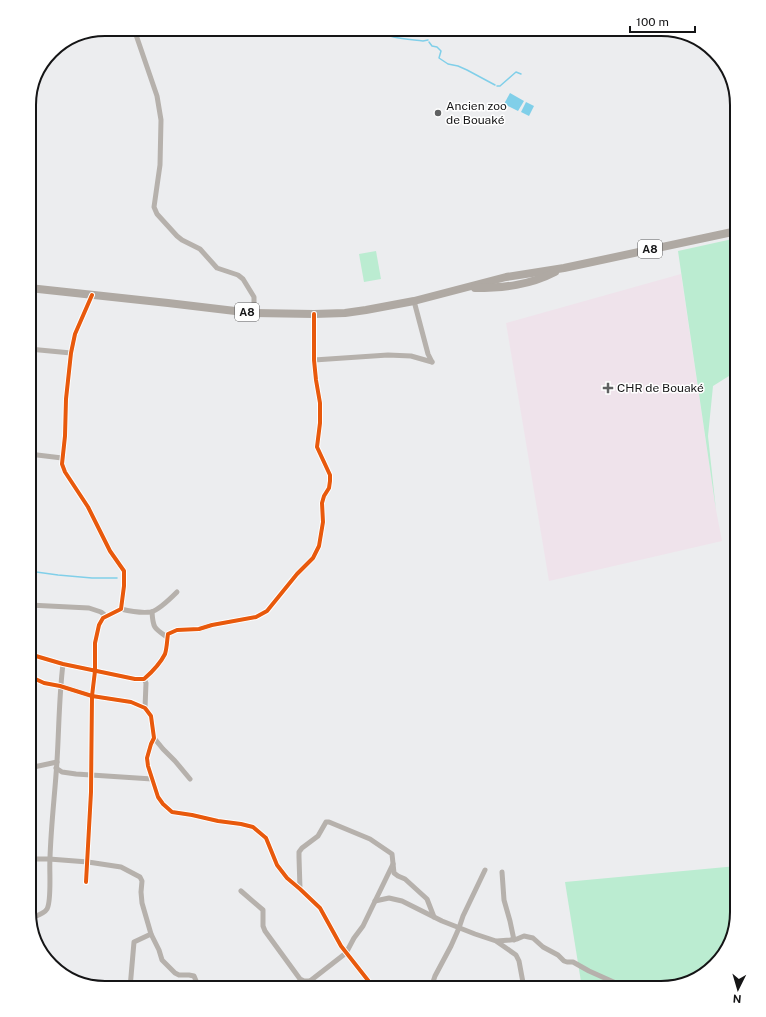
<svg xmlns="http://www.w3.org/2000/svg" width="766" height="1017" viewBox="0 0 766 1017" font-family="'Public Sans',sans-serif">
<rect width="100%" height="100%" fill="#ecedef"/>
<path fill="#efe3eb" d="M 681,274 L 716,510 L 722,541 L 549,581 L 506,323 Z"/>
<g fill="#bbecd1">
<path d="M 737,238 L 737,371 L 713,386 L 708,436 L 716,510 L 678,251 Z"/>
<path d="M 376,251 L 381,279 L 364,282 L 359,254 Z"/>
<path d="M 737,866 L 737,912 L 727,950 L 703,975 L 661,988 L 582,988 L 565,882 Z"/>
</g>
<g fill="#80cfe9">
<path d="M 510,93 L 524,101 L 518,111 L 504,104 Z"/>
<path d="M 526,102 L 534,106 L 529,116 L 521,112 Z"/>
</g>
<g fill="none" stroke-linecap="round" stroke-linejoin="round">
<g stroke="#80cfe9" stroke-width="1.5">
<path d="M 376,29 C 388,39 407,39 423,41 L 428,40"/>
<path d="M 429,42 L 432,46 L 437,47 L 441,51 L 439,58 L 448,64 L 458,66 L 467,70 L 495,85"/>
<path d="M 497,86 L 500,86 L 516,72 L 521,74"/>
<path d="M 29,571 L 58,575 L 92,578 L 117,578"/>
</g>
<g stroke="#b6b1ac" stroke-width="5">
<path d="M 134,29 L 157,96 L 161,120 L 160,165 L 154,207 L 157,214 L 177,236 L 182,240 L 200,249 L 217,268 L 238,275 L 243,279 L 254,297 L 254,303 L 252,313"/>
<path d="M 414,301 L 428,354 L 432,362"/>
<path d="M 29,349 L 71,353"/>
<path d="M 314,360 L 388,355 L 411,356 L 432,362"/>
<path d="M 733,448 L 737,445"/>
<path d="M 29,454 L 62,458"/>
<path d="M 29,605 L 89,608 L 101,612 L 106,616"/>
<path d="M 121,609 C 129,611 143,613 151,612 C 159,610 171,598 177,592"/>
<path d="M 152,612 C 153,628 154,628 167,637"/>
<path d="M 29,654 L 63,664 L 135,679 L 144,679 C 152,672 160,664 165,654 C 167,648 167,640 168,634 L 177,630 L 199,629 L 212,625 L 256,617 L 267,611 L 297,574 L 313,558 L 319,546 L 323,522 L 322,503 L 324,496 L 329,488 L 330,481 L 330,475 L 317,447 L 320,423 L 320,403 L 316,380 L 314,360 L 314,314"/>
<path d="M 29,676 L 44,683 L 60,686 L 92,696 L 131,702 L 145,708 L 151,716 L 154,738 L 151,744 L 147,758 L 148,766 L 158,797 L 163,804 L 172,812 L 192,815 L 218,821 L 241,824 L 253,827 L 266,838 L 277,865 L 287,878 L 300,889 L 320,908 L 341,946 L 374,988"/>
<path d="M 144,679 L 146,683 L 145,708"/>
<path d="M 154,738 L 163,749 L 175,761 L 190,779"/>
<path d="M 29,768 L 57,762"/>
<path d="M 56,768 L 62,772 L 76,774 L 152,779"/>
<path d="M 29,859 L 49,859 L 88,862 L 121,867 L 140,877 L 142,881 L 141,892 L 142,903 L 151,934 L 159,950 L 162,960 L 175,973 L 179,975 L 189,975 L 194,976 L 199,988"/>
<path d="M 502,872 L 504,900 L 510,921 L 514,940"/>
<path d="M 86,882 L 91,792 L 92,696 L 95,671 L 95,643 L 99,625 L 103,618 L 121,609 L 124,586 L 124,571 L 110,551 L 88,507 L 65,472 L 62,464 L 65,436 L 66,399 L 71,353 L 75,334 L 92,295"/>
<path d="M 300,889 L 299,857 L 299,852 L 302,848 L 318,836 L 326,822 L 329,822 L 370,839 L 392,854 L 394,873 L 398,876 L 405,879 L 427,899 L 434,917"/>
<path d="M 241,891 L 263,910 L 263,926 L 265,931 L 300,979 L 304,981 L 310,981 L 346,953 L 354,938 L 363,926 L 393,864"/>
<path d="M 375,901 L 389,898 L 402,901 L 442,921 L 475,934 L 496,941 L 516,955 L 519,961 L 524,988"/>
<path d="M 31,918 C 36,916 44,914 47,909 C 52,900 49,870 50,858 C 51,825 55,793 57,761 C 59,729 59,696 63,664"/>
<path d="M 497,941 L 510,940 L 517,939 L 524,936 L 533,938 L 543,947 L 558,955 L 564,961 L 567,962 L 573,962 L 589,971 L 627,988"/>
<path d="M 130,988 L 134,942 L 151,934"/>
<path d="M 301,988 L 310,981"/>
<path d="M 431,988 L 435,976 L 451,946 L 459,928 L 463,916 L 485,870"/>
</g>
<g stroke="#afa9a3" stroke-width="8">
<path d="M 29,288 L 168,303 L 252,313 L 314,314 L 345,313 L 366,310 L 414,301 L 506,277 L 564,268 L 737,231"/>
<path d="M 475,288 C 504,288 530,285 555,272"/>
</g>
<g stroke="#fff" stroke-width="6">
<g id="cycleway">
<path d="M 29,654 L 63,664 L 135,679 L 144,679 C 152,672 160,664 165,654 C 167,648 167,640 168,634 L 177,630 L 199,629 L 212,625 L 256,617 L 267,611 L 297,574 L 313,558 L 319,546 L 323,522 L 322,503 L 324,496 L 329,488 L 330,481 L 330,475 L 317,447 L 320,423 L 320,403 L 316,380 L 314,360 L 314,314"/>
<path d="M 29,676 L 44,683 L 60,686 L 92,696 L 131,702 L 145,708 L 151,716 L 154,738 L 151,744 L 147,758 L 148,766 L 158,797 L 163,804 L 172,812 L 192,815 L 218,821 L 241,824 L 253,827 L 266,838 L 277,865 L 287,878 L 300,889 L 320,908 L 341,946 L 374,988"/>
<path d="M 86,882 L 91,792 L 92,696 L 95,671 L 95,643 L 99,625 L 103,618 L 121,609 L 124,586 L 124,571 L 110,551 L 88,507 L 65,472 L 62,464 L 65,436 L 66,399 L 71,353 L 75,334 L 92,295"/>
</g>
</g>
<use href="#cycleway" stroke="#e8590c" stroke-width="4"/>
</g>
<g fill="#606162" stroke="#fff" stroke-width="1.5">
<circle cx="438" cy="113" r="4"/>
<path d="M606 382h4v4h4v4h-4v4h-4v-4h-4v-4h4z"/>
</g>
<g text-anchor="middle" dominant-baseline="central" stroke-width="3" stroke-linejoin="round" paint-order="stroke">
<g fill="#fff" stroke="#5b5b5c" stroke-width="1">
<rect x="638" y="240" width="24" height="18" rx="3"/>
<rect x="235" y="303" width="24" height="18" rx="3"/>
</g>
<g font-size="11" font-weight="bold" fill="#151516">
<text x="650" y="249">A8</text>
<text x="247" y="312">A8</text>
</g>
<g font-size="12" fill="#151516" stroke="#fff" text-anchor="start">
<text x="446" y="106">Ancien zoo<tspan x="446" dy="14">de Bouaké</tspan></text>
<text x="617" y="388">CHR de Bouaké</text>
</g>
</g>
<path d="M0 0H766V1017H0ZM105 36H661A69 69 0 0 1 730 105V912A69 69 0 0 1 661 981H105A69 69 0 0 1 36 912V105A69 69 0 0 1 105 36Z" fill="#fff" fill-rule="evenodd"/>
<path fill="none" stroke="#151516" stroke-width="2" d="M105 36H661A69 69 0 0 1 730 105V912A69 69 0 0 1 661 981H105A69 69 0 0 1 36 912V105A69 69 0 0 1 105 36Z"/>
<g transform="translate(738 989) rotate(185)" stroke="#ffffff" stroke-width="3" paint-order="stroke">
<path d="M0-3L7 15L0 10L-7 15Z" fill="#151516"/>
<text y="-6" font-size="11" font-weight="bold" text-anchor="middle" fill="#151516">N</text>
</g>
<path d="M630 26v6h65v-6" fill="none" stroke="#151516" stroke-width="2"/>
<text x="636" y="26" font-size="12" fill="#151516" stroke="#ffffff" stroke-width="3" paint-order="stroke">100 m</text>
</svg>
